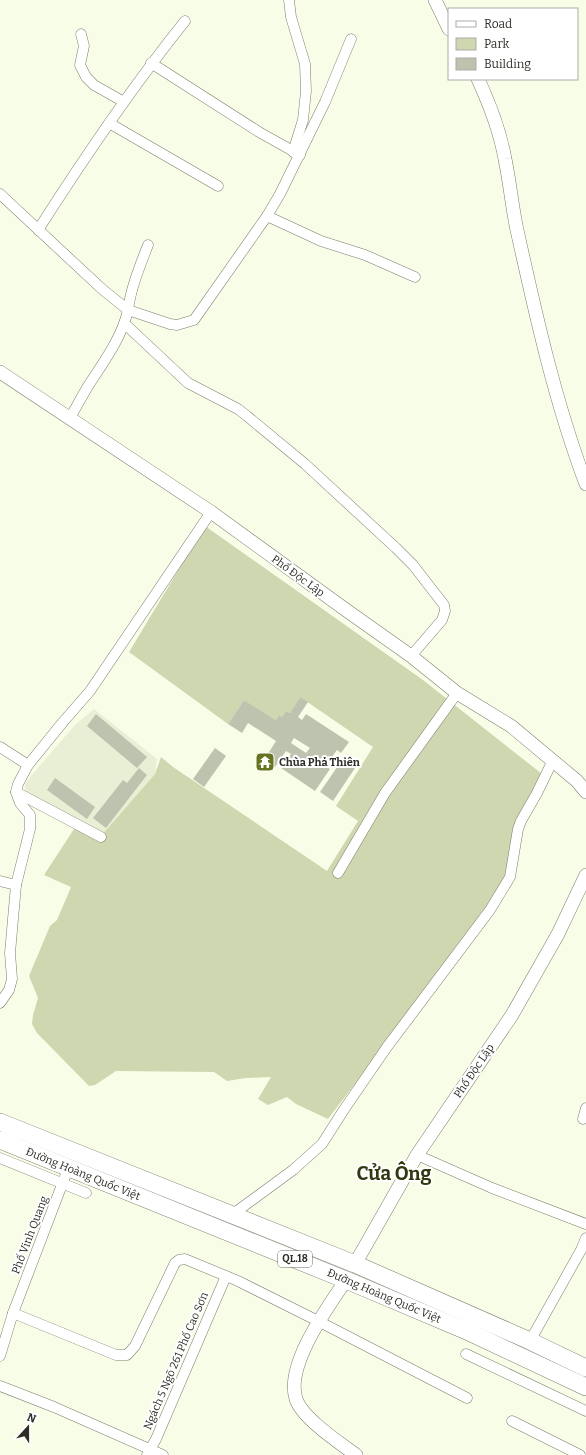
<svg xmlns="http://www.w3.org/2000/svg" width="586" height="1455" viewBox="0 0 586 1455" font-family="Bitter,serif">
<rect width="100%" height="100%" fill="#f8fde8"/>
<path fill="#e9efd4" d="M 94,709 L 157,759 L 155,774 L 102,836 L 26,792 L 25,784 L 31,776 L 75,725 Z"/>
<path fill="#ced7af" d="M 205,526 L 423,680 L 542,774 L 507,873 L 495,896 L 447,963 L 328,1119 L 296,1104 L 287,1097 L 268,1105 L 258,1099 L 271,1077 L 246,1078 L 227,1081 L 214,1072 L 116,1071 L 95,1085 L 89,1086 L 37,1033 L 32,1024 L 33,1015 L 38,998 L 29,976 L 50,926 L 57,920 L 71,887 L 44,875 L 76,826 L 102,835 L 155,774 L 161,757 L 173,767 L 327,871 L 358,821 L 336,806 L 373,747 L 300,697 L 290,713 L 286,711 L 282,717 L 279,715 L 276,720 L 244,700 L 228,724 L 129,652 Z"/>
<g fill="#bec3af" fill-rule="evenodd">
<path d="M 300,697 L 308,702 L 298,717 L 302,720 L 306,714 L 349,742 L 341,753 L 337,750 L 329,761 L 323,757 L 319,762 L 330,769 L 315,791 L 281,768 L 291,754 L 286,751 L 275,767 L 264,760 L 276,741 L 248,723 L 242,733 L 228,724 L 244,700 L 276,720 L 279,715 L 282,717 L 286,711 L 290,713 ZM 294,738 L 310,748 L 306,753 L 291,743 Z"/>
<path d="M 96,714 L 147,757 L 137,768 L 87,726 Z"/>
<path d="M 215,748 L 226,756 L 204,787 L 193,779 Z"/>
<path d="M 342,760 L 355,768 L 333,801 L 320,792 Z"/>
<path d="M 139,768 L 147,775 L 106,828 L 93,818 L 123,780 L 127,783 Z"/>
<path d="M 55,778 L 95,807 L 87,819 L 47,790 Z"/>
</g>
<g fill="none" stroke-linecap="round" stroke-linejoin="round">
<g stroke="#797e6c" stroke-width="11">
<g id="minor">
<path d="M 289,0 L 291,17 L 305,64 L 306,91 L 303,120 L 293,152"/>
<path d="M 81,34 L 84,46 L 80,65 L 86,77 L 94,85 L 124,102"/>
<path d="M 151,63 L 259,132 L 300,155"/>
<path d="M 109,123 L 218,186"/>
<path d="M 0,194 L 102,289 L 128,310"/>
<path d="M 267,216 L 321,241 L 365,255 L 415,277"/>
<path d="M 38,230 C 84,158 132,87 185,21"/>
<path d="M 128,310 C 131,287 140,266 148,245"/>
<path d="M 125,324 L 188,383 L 238,409 L 247,416 L 305,464 L 396,548 L 413,565 L 444,605 L 445,611 L 442,620 L 411,656"/>
<path d="M 70,418 C 77,406 83,394 90,383 C 105,360 122,337 128,310 L 170,324 L 177,325 L 194,320 L 267,216 L 280,194 L 325,102 L 351,39"/>
<path d="M 0,747 L 28,765"/>
<path d="M 16,792 L 101,837"/>
<path d="M 338,873 L 385,793 L 457,693"/>
<path d="M 0,881 L 16,885"/>
<path d="M 0,1003 L 9,990 L 12,979 L 10,953 L 16,885 L 30,829 L 30,815 L 20,803 L 16,792 L 18,784 L 28,765 L 37,754 L 63,722 L 90,691 L 211,512"/>
<path d="M 583,1119 L 586,1108"/>
<path d="M 417,1155 L 492,1188 L 586,1224"/>
<path d="M 0,1158 L 86,1193"/>
<path d="M 233,1214 L 293,1170 L 322,1144 L 345,1108 L 387,1047 L 490,910 L 510,877 L 518,829 L 521,821 L 537,793 L 552,762"/>
<path d="M 13,1313 L 116,1355 L 127,1355 L 135,1346 L 175,1263 L 179,1260 L 185,1259 L 238,1281 L 318,1321 L 467,1398"/>
<path d="M 530,1341 L 581,1250 L 586,1238"/>
<path d="M 466,1354 L 586,1411"/>
<path d="M 0,1356 L 13,1313 L 68,1169"/>
<path d="M 0,1386 L 54,1407 L 163,1455"/>
<path d="M 512,1421 L 580,1455"/>
<path d="M 147,1455 L 156,1439 L 226,1276"/>
</g>
</g>
<g stroke="#797e6c" stroke-width="14">
<g id="tertiary">
<path d="M 435,0 L 449,29"/>
<path d="M 478,79 C 490,105 500,131 505,159 C 510,183 512,207 517,230 C 536,316 555,402 586,484"/>
<path d="M 0,372 L 211,512 L 346,610 L 411,656 L 457,693 L 511,726 L 577,781 L 586,792"/>
<path d="M 355,1264 L 417,1155 L 512,1015 L 558,934 L 586,875"/>
<path d="M 346,1280 C 328,1307 285,1365 296,1399 C 302,1418 340,1443 356,1455"/>
</g>
</g>
<g stroke="#797e6c" stroke-width="18">
<g id="trunk">
<path d="M 0,1122 L 355,1264 L 530,1341 L 586,1368"/>
<path d="M 0,1140 L 346,1280 L 469,1332 L 586,1387"/>
</g>
</g>
<use href="#minor" stroke="#fff" stroke-width="10"/>
<use href="#tertiary" stroke="#fff" stroke-width="13"/>
<use href="#trunk" stroke="#fff" stroke-width="17"/>
</g>
<defs>
<g id="temple-square" transform="scale(1)"><rect x="-9" y="-9" width="18" height="18" rx="4" fill="#687520" stroke="#fff"/><path d="M0-6L5-2H3V0L6.5 2.5H4V6H1.5V3h-3V6H-4V2.5H-6.5L-3 0V-2H-5Z" fill="#fff"/></g>
</defs>
<g fill-rule="evenodd">
<use href="#temple-square" x="265" y="762"/>
</g>
<g text-anchor="middle" dominant-baseline="central" stroke-width="4" stroke-linejoin="round" paint-order="stroke">
<rect fill="#fff" stroke="#6b6c67" stroke-width="1" x="278" y="1251" width="34" height="16" rx="3"/>
<g font-size="10" font-weight="bold" fill="#2c2d26">
<text x="295" y="1259">QL.18</text>
</g>
<g font-size="11" fill="#2c2d26" stroke="#fff">
<text transform="translate(298 576) rotate(36)">Phố Độc Lập</text>
<text transform="translate(474 1071) rotate(-56)">Phố Độc Lập</text>
<text transform="translate(83 1174) rotate(22)">Đường Hoàng Quốc Việt</text>
<text transform="translate(30 1235) rotate(-69)">Phố Vinh Quang</text>
<text transform="translate(384 1296) rotate(23)">Đường Hoàng Quốc Việt</text>
<text transform="translate(176 1361) rotate(-67)">Ngách 5 Ngõ 261 Phố Cao Sơn</text>
</g>
<g font-size="11" font-weight="bold" fill="#2c2d26" stroke="#fff" text-anchor="start">
<text x="279" y="762">Chùa Phả Thiên</text>
</g>
<g font-size="19" font-weight="bold" fill="#313810" stroke="#fff">
<text x="394" y="1173">Cửa Ông</text>
</g>
</g>
<rect x="448" y="8" width="130" height="72" fill="#ffffff" stroke="#ababa8"/>
<rect x="456" y="21" width="20" height="6" fill="#ffffff" stroke="#ababa8"/>
<text x="484" y="28" font-size="12" fill="#2c2d26">Road</text>
<rect x="456" y="38" width="20" height="12" fill="#ced7af" stroke="#ababa8"/>
<text x="484" y="48" font-size="12" fill="#2c2d26">Park</text>
<rect x="456" y="58" width="20" height="12" fill="#bec3af" stroke="#ababa8"/>
<text x="484" y="68" font-size="12" fill="#2c2d26">Building</text>
<g transform="translate(28 1427) rotate(21)" stroke="#ffffff" stroke-width="3" paint-order="stroke">
<path d="M0-3L7 15L0 10L-7 15Z" fill="#2c2d26"/>
<text y="-6" font-size="11" font-weight="bold" text-anchor="middle" fill="#2c2d26">N</text>
</g>
</svg>
